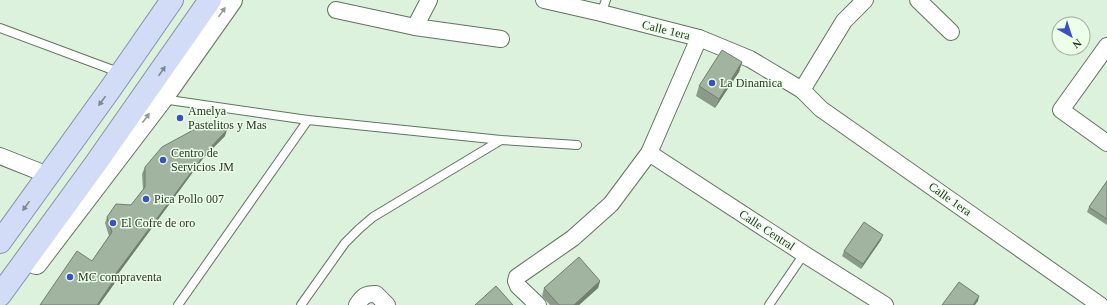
<svg xmlns="http://www.w3.org/2000/svg" width="1107" height="305" viewBox="0 0 1107 305" font-family="Georgia,serif">
<rect width="100%" height="100%" fill="#ddf2dc"/>
<g fill="none" stroke-linecap="round" stroke-linejoin="round">
<g stroke="#627361" stroke-width="10">
<g id="lane">
<path d="M 601,13 L 606,0"/>
<path d="M 0,28 L 121,73"/>
<path d="M 162,99 L 308,120 L 501,140 L 577,145"/>
<path d="M 178,305 L 308,120"/>
<path d="M 301,305 L 345,243 L 359,229 L 373,217 L 501,140"/>
<path d="M 769,305 L 804,254"/>
</g>
</g>
<g stroke="#627361" stroke-width="18">
<g id="street">
<path d="M 429,0 L 415,27 L 501,39"/>
<path d="M 544,0 L 601,13 L 699,38 L 750,59 L 802,90 L 821,109 L 1100,305"/>
<path d="M 918,0 L 951,32"/>
<path d="M 336,10 L 415,27"/>
<path d="M 1107,46 L 1061,110 L 1107,143"/>
<path d="M 802,90 L 844,21 L 865,0"/>
<path d="M 649,153 L 804,254 L 885,305"/>
<path d="M 0,156 L 48,175"/>
<path d="M 357,305 C 363,296 365,294 376,294 L 387,305"/>
<path d="M 538,305 L 518,286 L 516,281 L 517,277 L 573,238 L 611,204 L 649,153 L 699,38"/>
</g>
</g>
<g stroke="#627361" stroke-width="24">
<path id="secondary" d="M 36,263 L 161,99 L 231,0"/>
</g>
<g stroke="#8591ac" stroke-width="24">
<g id="primary">
<path d="M 0,242 L 111,88 L 172,0"/>
<path d="M 0,295 L 96,163 L 210,0"/>
</g>
</g>
<use href="#lane" stroke="#fff" stroke-width="8"/>
<use href="#street" stroke="#fff" stroke-width="16"/>
<use href="#secondary" stroke="#fff" stroke-width="22"/>
<use href="#primary" stroke="#d3dcf7" stroke-width="22"/>
</g>
<g fill="#8a9b8a">
<path d="M 742,62 L 739,72 L 715,108 L 696,96 L 699,86 Z"/>
<path d="M 225,136 L 204,157 L 116,277 L 114,284 L 99,305 L 40,305 L 92,261 L 109,236 L 105,223 L 107,217 L 131,205 L 143,190 L 142,174 L 145,167 Z"/>
<path d="M 1107,181 L 1107,225 L 1087,212 L 1089,207 Z"/>
<path d="M 881,240 L 861,269 L 842,256 L 844,251 Z"/>
<path d="M 600,281 L 598,288 L 579,305 L 550,305 L 542,296 L 544,288 Z"/>
</g>
<g fill="#717e70">
<path d="M 742,62 L 739,72 L 715,108 L 719,99 Z"/>
<path d="M 227,130 L 225,136 L 204,157 L 112,282 L 114,276 L 207,151 Z"/>
<path d="M 883,235 L 881,240 L 861,269 L 863,264 Z"/>
<path d="M 116,277 L 114,284 L 99,305 L 97,305 Z"/>
<path d="M 600,281 L 598,288 L 579,305 L 574,305 Z"/>
<path d="M 979,296 L 978,301 L 975,305 L 973,305 Z"/>
</g>
<g fill="#a1b4a0" stroke="#717e70">
<path d="M 722,50 L 742,62 L 719,99 L 699,86 Z"/>
<path d="M 208,122 L 227,130 L 207,151 L 114,276 L 116,277 L 97,305 L 40,305 L 77,251 L 92,261 L 112,232 L 107,217 L 116,204 L 131,205 L 145,187 L 145,167 L 162,147 Z"/>
<path d="M 1107,181 L 1107,219 L 1089,207 Z"/>
<path d="M 864,222 L 883,235 L 863,264 L 844,251 Z"/>
<path d="M 579,257 L 600,281 L 574,305 L 559,305 L 544,288 Z"/>
<path d="M 959,282 L 979,296 L 973,305 L 942,305 Z"/>
<path d="M 496,286 L 513,305 L 475,305 Z"/>
</g>
<defs><path id="oneway-solid" d="M-6-.8H1V-3.2L6.5 0L1 3.2V.8H-6Z"/></defs>
<g fill="#959995">
<use href="#oneway-solid" transform="translate(222 12) rotate(-54)"/>
<use href="#oneway-solid" transform="translate(146 118) rotate(-53)"/>
</g>
<g fill="#7f8891">
<use href="#oneway-solid" transform="translate(162 71) rotate(-55)"/>
<use href="#oneway-solid" transform="translate(102 101) rotate(126)"/>
<use href="#oneway-solid" transform="translate(26 206) rotate(126)"/>
</g>
<g fill="#3c50c2" stroke="#ebffe9" stroke-width="1.5">
<circle cx="712" cy="83" r="4"/>
<circle cx="180" cy="118" r="4"/>
<circle cx="163" cy="160" r="4"/>
<circle cx="146" cy="199" r="4"/>
<circle cx="113" cy="223" r="4"/>
<circle cx="70" cy="277" r="4"/>
</g>
<g text-anchor="middle" dominant-baseline="central" stroke-width="3" stroke-linejoin="round" paint-order="stroke">
<g font-size="12" fill="#2b332b" stroke="#ebffe9">
<text transform="translate(666 30) rotate(14)">Calle 1era</text>
<text transform="translate(950 199) rotate(35)">Calle 1era</text>
<text transform="translate(767 230) rotate(33)">Calle Central</text>
</g>
<g font-size="12" fill="#2b332b" stroke="#ebffe9" text-anchor="start">
<text x="720" y="83">La Dinamica</text>
<text x="188" y="111">Amelya<tspan x="188" dy="14">Pastelitos y Mas</tspan></text>
<text x="171" y="153">Centro de<tspan x="171" dy="14">Servicios JM</tspan></text>
<text x="154" y="199">Pica Pollo 007</text>
<text x="121" y="223">El Cofre de oro</text>
<text x="78" y="277">MC compraventa</text>
</g>
</g>
<g transform="translate(1071 36) rotate(141)"><circle r="19" fill="#ebffe9" stroke="#9ead9d"/>
<path d="M0-3L7 15L0 10L-7 15Z" fill="#3c50c2"/>
<text y="-6" font-size="11" font-weight="bold" text-anchor="middle" fill="#2b332b">N</text>
</g>
</svg>
